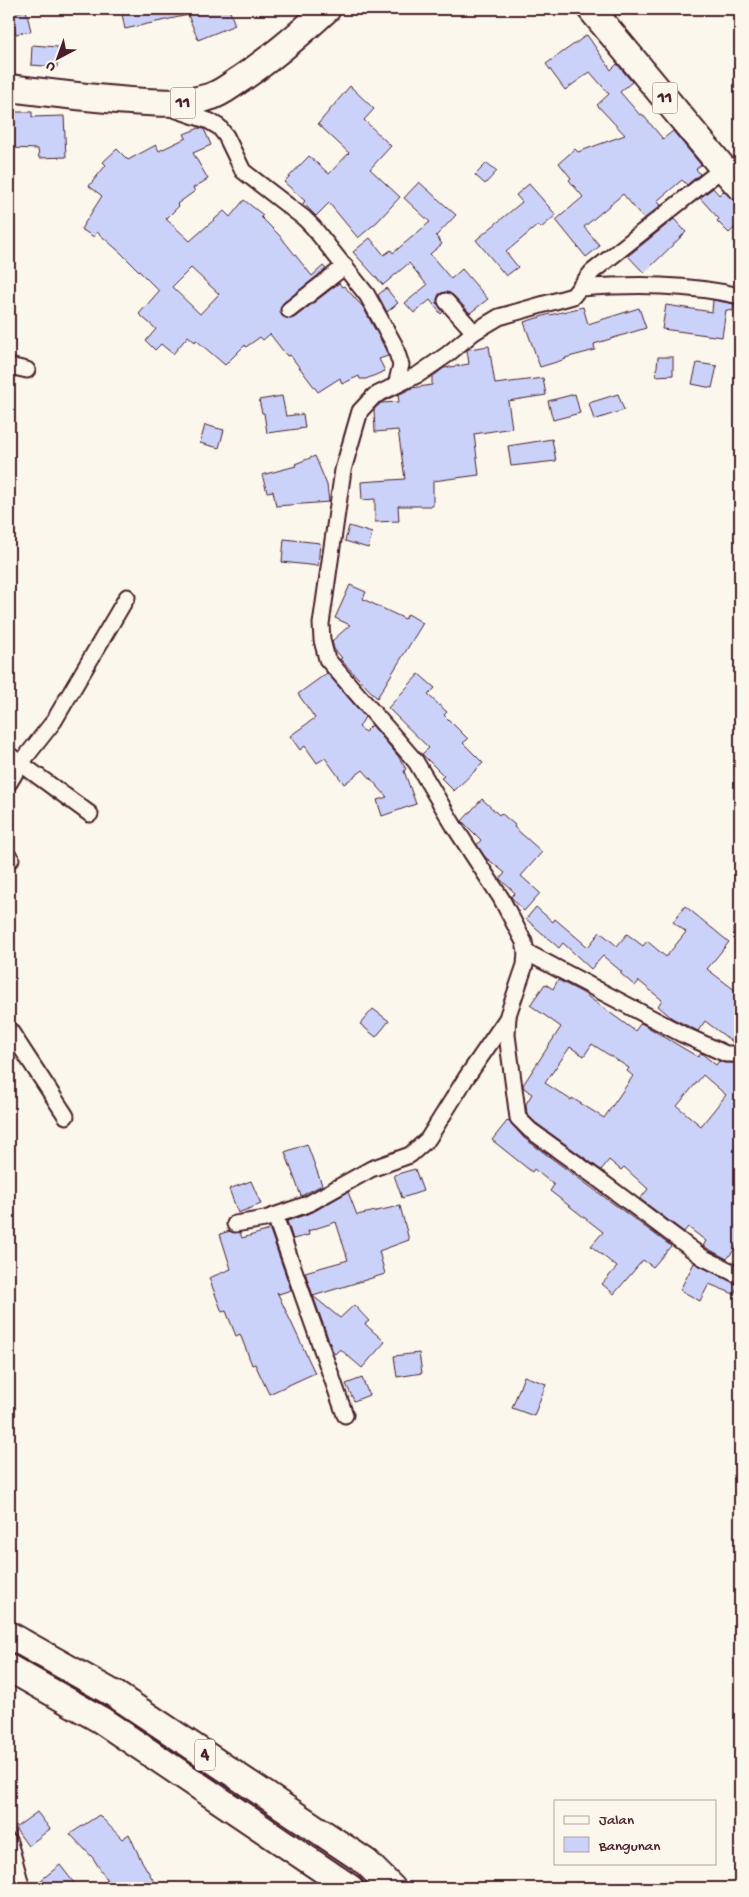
<svg xmlns="http://www.w3.org/2000/svg" width="749" height="1897" viewBox="0 0 749 1897" font-family="'Gochi Hand',sans-serif">
<rect width="100%" height="100%" fill="#fbf7ec"/>
<filter id="ink" filterUnits="userSpaceOnUse"><feTurbulence type="fractalNoise" baseFrequency=".02" numOctaves="2"/><feDisplacementMap in="SourceGraphic" scale="10" xChannelSelector="R" yChannelSelector="G"/><feConvolveMatrix kernelMatrix="1 2 1 2 8 2 1 2 1" color-interpolation-filters="sRGB"/></filter>
<g filter="url(#ink)">
<g fill="#cbd2fa" stroke="#4a1f2b" fill-rule="evenodd">
<path d="M 121,9 L 229,9 L 235,25 L 198,40 L 188,15 L 125,29 Z"/>
<path d="M 26,10 L 31,31 L 16,34 L 10,14 Z"/>
<path d="M 587,35 L 611,70 L 617,64 L 632,82 L 620,92 L 640,115 L 642,114 L 663,139 L 673,131 L 701,165 L 696,169 L 700,174 L 687,185 L 682,180 L 657,201 L 661,205 L 644,219 L 623,194 L 584,227 L 600,246 L 586,257 L 556,220 L 583,197 L 569,180 L 571,178 L 559,163 L 575,149 L 578,152 L 625,135 L 597,105 L 609,94 L 590,72 L 565,90 L 546,64 Z"/>
<path d="M 32,45 L 58,47 L 57,67 L 31,65 Z"/>
<path d="M 350,86 L 374,109 L 364,120 L 391,146 L 370,169 L 400,197 L 378,221 L 358,238 L 329,203 L 316,216 L 303,203 L 305,201 L 284,182 L 309,156 L 329,174 L 349,153 L 318,124 Z"/>
<path d="M 9,112 L 32,112 L 32,117 L 64,116 L 66,157 L 39,158 L 38,149 L 9,148 Z"/>
<path d="M 199,128 L 204,129 L 211,145 L 193,153 L 208,179 L 193,188 L 195,191 L 177,204 L 179,206 L 166,219 L 190,241 L 224,211 L 230,217 L 244,200 L 263,215 L 261,217 L 280,236 L 312,276 L 323,266 L 326,269 L 283,303 L 280,311 L 282,316 L 290,319 L 294,318 L 339,283 L 342,287 L 344,286 L 363,307 L 385,348 L 388,356 L 379,359 L 385,371 L 366,379 L 360,379 L 359,376 L 342,384 L 340,378 L 318,392 L 290,355 L 287,356 L 270,334 L 263,340 L 260,337 L 246,347 L 245,345 L 225,365 L 196,340 L 195,342 L 188,336 L 173,354 L 161,344 L 155,350 L 146,341 L 156,329 L 139,314 L 159,291 L 121,253 L 97,232 L 94,237 L 81,229 L 102,196 L 89,186 L 106,165 L 103,162 L 117,149 L 128,160 L 156,145 L 159,151 L 186,138 L 184,134 ZM 191,268 L 219,294 L 200,314 L 172,287 Z"/>
<path d="M 487,163 L 497,171 L 485,184 L 475,175 Z"/>
<path d="M 419,182 L 456,215 L 436,236 L 442,244 L 430,254 L 451,279 L 462,269 L 488,299 L 470,313 L 453,295 L 445,292 L 439,294 L 437,299 L 437,303 L 443,312 L 441,314 L 430,300 L 414,313 L 405,303 L 427,285 L 409,263 L 383,285 L 353,252 L 370,238 L 384,255 L 391,250 L 393,253 L 430,222 L 404,198 Z"/>
<path d="M 529,184 L 556,215 L 541,228 L 538,225 L 506,252 L 518,267 L 506,276 L 476,240 L 522,202 L 516,195 Z"/>
<path d="M 713,188 L 719,195 L 723,191 L 735,201 L 740,202 L 740,223 L 729,233 L 717,221 L 719,219 L 700,198 Z"/>
<path d="M 674,219 L 686,232 L 644,273 L 628,256 Z"/>
<path d="M 386,288 L 398,303 L 387,312 L 378,295 Z"/>
<path d="M 713,300 L 734,304 L 733,311 L 726,310 L 722,337 L 662,329 L 666,305 L 712,312 Z"/>
<path d="M 583,307 L 588,324 L 639,308 L 646,328 L 594,344 L 595,350 L 565,358 L 566,359 L 540,367 L 524,322 L 550,314 L 550,315 Z"/>
<path d="M 489,346 L 495,384 L 543,378 L 546,395 L 508,401 L 512,428 L 474,434 L 479,475 L 433,481 L 433,506 L 398,506 L 399,521 L 375,522 L 375,499 L 362,500 L 361,482 L 405,479 L 398,430 L 375,432 L 374,409 L 381,403 L 399,402 L 398,395 L 412,388 L 432,385 L 432,377 L 444,368 L 469,364 L 467,350 L 469,349 Z"/>
<path d="M 658,357 L 673,357 L 673,375 L 656,376 Z"/>
<path d="M 697,363 L 717,366 L 712,388 L 692,384 Z"/>
<path d="M 575,394 L 580,413 L 553,420 L 548,401 Z"/>
<path d="M 618,394 L 624,410 L 594,420 L 589,403 Z"/>
<path d="M 282,396 L 286,416 L 303,414 L 305,428 L 267,433 L 264,413 L 262,413 L 259,400 Z"/>
<path d="M 205,425 L 224,430 L 219,448 L 200,443 Z"/>
<path d="M 552,439 L 556,461 L 511,466 L 508,446 Z"/>
<path d="M 315,456 L 327,485 L 329,502 L 276,506 L 273,491 L 267,492 L 262,475 L 296,466 L 295,464 Z"/>
<path d="M 349,526 L 372,533 L 368,548 L 345,541 Z"/>
<path d="M 284,539 L 320,543 L 318,566 L 282,562 Z"/>
<path d="M 350,585 L 366,592 L 363,599 L 405,619 L 408,614 L 423,623 L 377,698 L 340,659 L 342,658 L 334,649 L 332,641 L 350,625 L 335,618 Z"/>
<path d="M 327,673 L 365,717 L 359,727 L 365,732 L 372,725 L 398,756 L 406,769 L 404,771 L 416,804 L 382,816 L 377,800 L 387,797 L 363,770 L 344,784 L 325,758 L 317,763 L 305,746 L 300,750 L 290,736 L 315,718 L 298,694 Z"/>
<path d="M 419,674 L 435,688 L 428,695 L 447,712 L 444,715 L 468,739 L 463,743 L 483,763 L 454,791 L 441,778 L 444,776 L 422,754 L 429,748 L 388,708 Z"/>
<path d="M 482,799 L 499,815 L 501,813 L 515,825 L 514,827 L 542,852 L 521,876 L 540,893 L 524,911 L 511,897 L 515,893 L 500,879 L 505,873 L 484,856 L 477,845 L 481,840 L 462,821 Z"/>
<path d="M 685,906 L 729,942 L 707,969 L 740,994 L 740,1045 L 732,1045 L 734,1043 L 705,1021 L 698,1031 L 672,1018 L 658,1006 L 662,1000 L 639,981 L 635,986 L 620,973 L 622,972 L 603,956 L 591,969 L 563,943 L 559,948 L 526,919 L 536,907 L 553,922 L 555,919 L 588,947 L 600,932 L 617,946 L 627,934 L 643,946 L 647,941 L 666,957 L 686,932 L 673,922 Z"/>
<path d="M 558,980 L 583,993 L 635,1031 L 641,1023 L 698,1057 L 701,1053 L 716,1065 L 719,1061 L 726,1063 L 740,1063 L 740,1242 L 727,1259 L 703,1246 L 706,1241 L 688,1227 L 684,1232 L 640,1199 L 648,1189 L 624,1167 L 621,1170 L 609,1160 L 601,1170 L 536,1123 L 527,1114 L 526,1104 L 532,1094 L 524,1088 L 523,1085 L 561,1027 L 530,1005 L 545,984 L 553,989 ZM 592,1044 L 629,1068 L 627,1071 L 633,1076 L 604,1118 L 572,1098 L 571,1100 L 545,1083 L 570,1047 L 584,1056 ZM 703,1075 L 726,1095 L 701,1126 L 677,1106 Z"/>
<path d="M 373,1009 L 389,1021 L 376,1037 L 360,1024 Z"/>
<path d="M 508,1120 L 524,1138 L 671,1246 L 653,1267 L 643,1260 L 614,1294 L 602,1284 L 617,1267 L 591,1246 L 603,1232 L 550,1191 L 554,1185 L 534,1169 L 532,1172 L 492,1140 Z"/>
<path d="M 307,1144 L 322,1185 L 301,1196 L 285,1152 Z"/>
<path d="M 415,1169 L 423,1191 L 402,1198 L 394,1175 Z"/>
<path d="M 251,1181 L 261,1204 L 238,1213 L 229,1189 Z"/>
<path d="M 348,1192 L 357,1215 L 400,1206 L 409,1240 L 379,1251 L 385,1274 L 313,1296 L 305,1272 L 348,1260 L 336,1222 L 308,1231 L 309,1235 L 293,1239 L 287,1221 L 313,1212 Z"/>
<path d="M 270,1230 L 291,1290 L 279,1294 L 277,1292 L 315,1373 L 269,1394 L 255,1364 L 252,1365 L 240,1334 L 236,1336 L 226,1311 L 222,1312 L 209,1278 L 231,1269 L 220,1234 L 230,1231 L 240,1233 L 242,1238 Z"/>
<path d="M 694,1263 L 738,1285 L 734,1294 L 709,1284 L 700,1301 L 680,1290 Z"/>
<path d="M 313,1296 L 340,1318 L 354,1305 L 369,1321 L 365,1324 L 385,1342 L 362,1368 L 340,1349 L 335,1354 L 333,1352 Z"/>
<path d="M 419,1353 L 422,1373 L 397,1377 L 394,1356 Z"/>
<path d="M 524,1376 L 546,1384 L 534,1416 L 512,1408 Z"/>
<path d="M 362,1378 L 369,1395 L 354,1401 L 346,1384 Z"/>
<path d="M 37,1812 L 50,1829 L 28,1846 L 15,1828 Z"/>
<path d="M 99,1815 L 122,1839 L 129,1834 L 140,1858 L 158,1888 L 112,1888 L 93,1858 L 70,1834 Z"/>
<path d="M 60,1865 L 78,1888 L 31,1888 Z"/>
</g>
<g fill="none" stroke-linecap="round" stroke-linejoin="round">
<g stroke="#4a1f2b" stroke-width="19">
<g id="street">
<path d="M 171,108 L 209,121 L 219,127 L 226,136 L 243,171 L 304,218 L 313,227 L 367,295 L 394,344 L 401,365 L 396,385"/>
<path d="M 723,168 L 592,272 L 573,296 L 499,317 L 474,332 L 448,354 L 419,374 L 374,396 L 360,411 L 343,470 L 321,624 L 322,640 L 327,659 L 416,762 L 454,826 L 501,898 L 524,942 L 526,952 L 525,965 L 508,1015 L 507,1035 L 518,1118 L 530,1130 L 598,1179 L 702,1257 L 740,1276"/>
<path d="M 581,288 C 635,284 687,284 740,296"/>
<path d="M 446,301 L 474,332"/>
<path d="M 289,310 L 345,266"/>
<path d="M 9,366 L 27,370"/>
<path d="M 9,755 L 90,814"/>
<path d="M 9,783 L 21,763 L 54,721 L 127,597"/>
<path d="M 9,857 L 11,859"/>
<path d="M 526,952 L 682,1034 L 726,1054 L 740,1054"/>
<path d="M 9,1029 L 66,1116"/>
<path d="M 275,1216 L 345,1415"/>
<path d="M 235,1224 L 265,1219 L 308,1204 L 371,1169 L 410,1155 L 428,1139 L 466,1078 L 508,1017"/>
<path d="M 9,1842 L 22,1888"/>
</g>
</g>
<g stroke="#4a1f2b" stroke-width="30">
<g id="highway">
<path d="M 591,9 L 723,168 L 740,187"/>
<path d="M 9,88 C 49,93 89,98 130,101 C 157,103 183,105 209,97 C 221,94 231,85 242,78 C 272,58 300,34 327,9"/>
<path d="M 9,1635 L 116,1695 L 366,1862 L 392,1888"/>
<path d="M 9,1668 L 101,1720 L 350,1888"/>
</g>
</g>
<use href="#street" stroke="#fbf7ec" stroke-width="15"/>
<use href="#highway" stroke="#fbf7ec" stroke-width="26"/>
</g>
</g>
<g text-anchor="middle" dominant-baseline="central" stroke-width="4.5" stroke-linejoin="round" paint-order="stroke">
<g fill="#fbf7ec" stroke="#7f6065" stroke-width="1">
<rect x="652.5" y="82.5" width="25" height="31" rx="4"/>
<rect x="170.5" y="87.5" width="25" height="31" rx="4"/>
<rect x="195" y="1739.5" width="20" height="31" rx="4"/>
</g>
<g font-size="18" font-weight="bold" fill="#4a1f2b">
<text x="665" y="98">11</text>
<text x="183" y="103">11</text>
<text x="205" y="1755">4</text>
</g>
</g>
<rect width="749" height="1897" fill="none" stroke="#fbf7ec" stroke-width="30"/>
<rect x="15" y="15" width="719" height="1867" fill="none" stroke="#4a1f2b" stroke-width="2" filter="url(#ink)"/>
<rect x="554" y="1800" width="162" height="65" fill="#fbf7ec" stroke="#b4a19f"/>
<rect x="564" y="1816" width="25" height="8" fill="#fbf7ec" stroke="#b4a19f"/>
<text x="599" y="1824" font-size="15" fill="#4a1f2b">Jalan</text>
<rect x="564" y="1837" width="25" height="15" fill="#cbd2fa" stroke="#b4a19f"/>
<text x="599" y="1850" font-size="15" fill="#4a1f2b">Bangunan</text>
<g transform="translate(58 58) rotate(221)" stroke="#fbf7ec" stroke-width="4" paint-order="stroke">
<path d="M0-4L9 19L0 12L-9 19Z" fill="#4a1f2b"/>
<text y="-8" font-size="14" font-weight="bold" text-anchor="middle" fill="#4a1f2b">U</text>
</g>
</svg>
